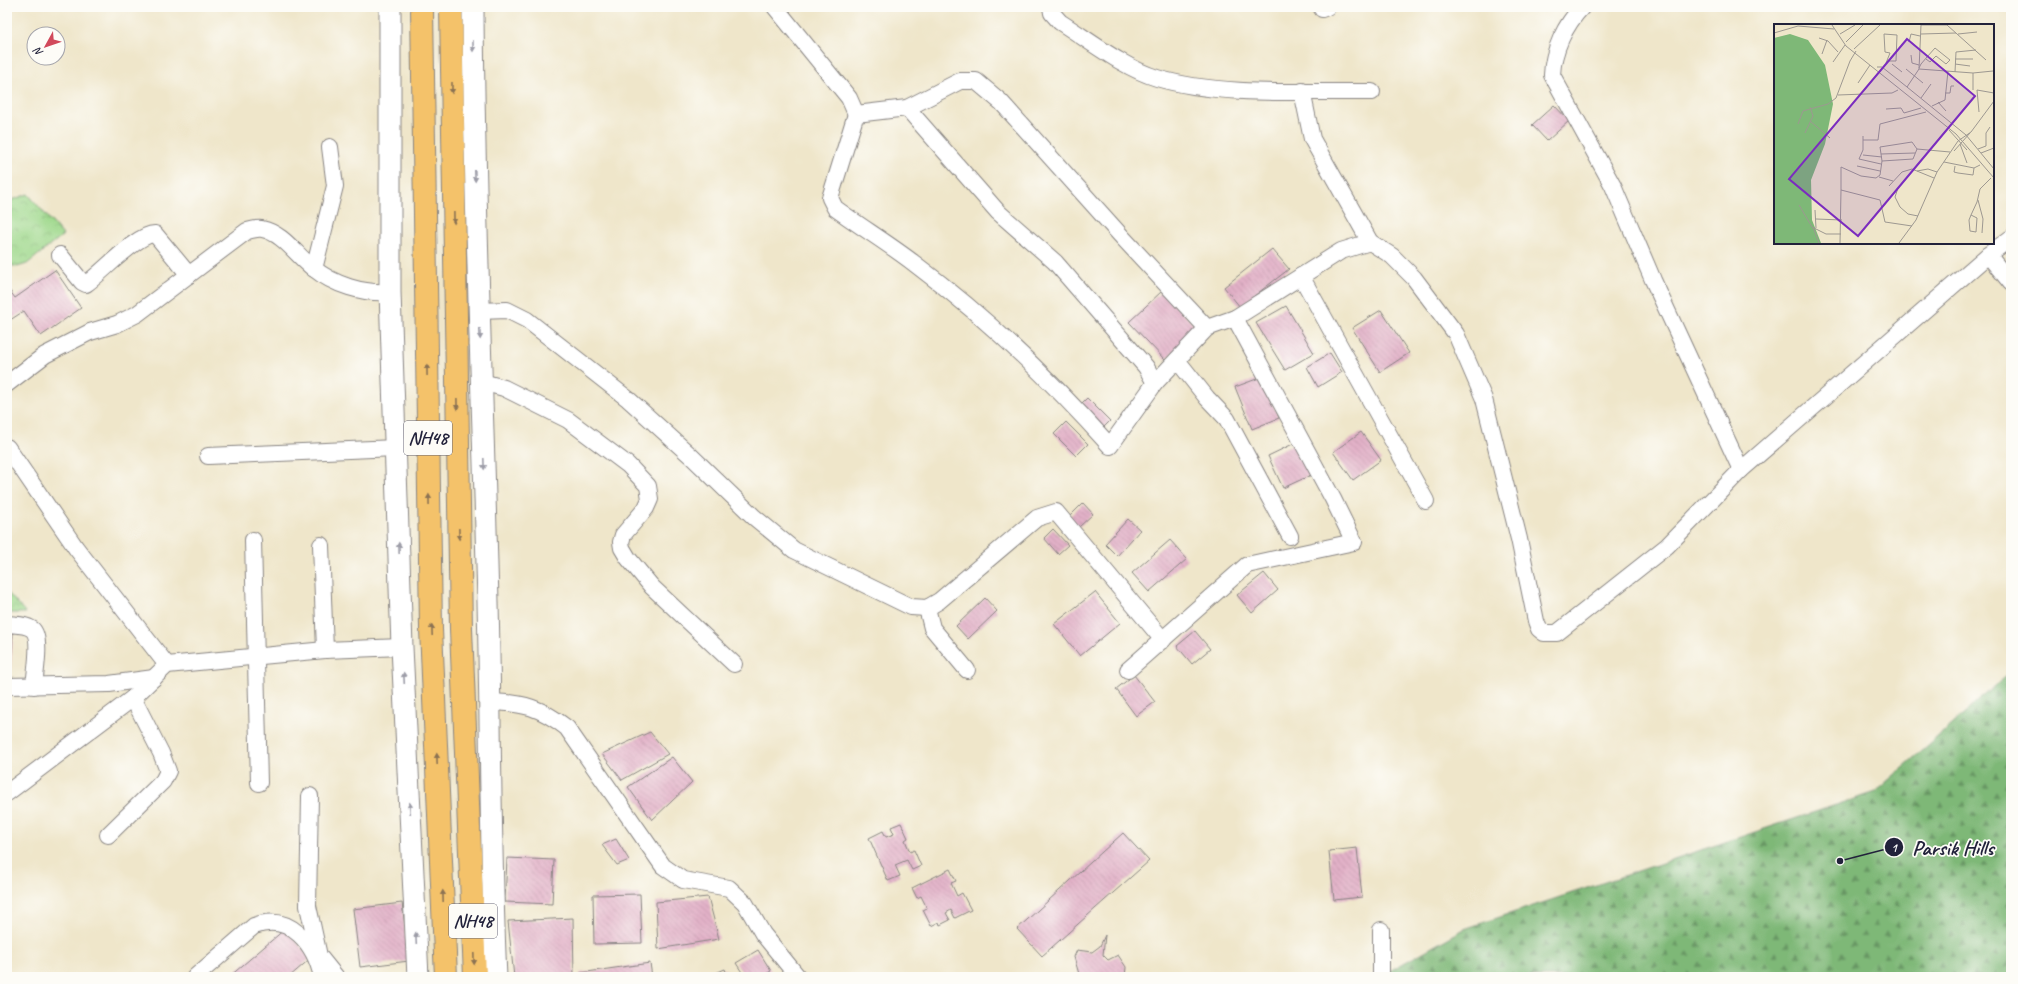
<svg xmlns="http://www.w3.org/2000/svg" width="2018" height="984" viewBox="0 0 2018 984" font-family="Caveat,sans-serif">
<defs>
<pattern id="forest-firs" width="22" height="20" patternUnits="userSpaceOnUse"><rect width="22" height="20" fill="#7eb877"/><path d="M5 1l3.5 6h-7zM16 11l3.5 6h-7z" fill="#679563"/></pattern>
<pattern id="park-crowns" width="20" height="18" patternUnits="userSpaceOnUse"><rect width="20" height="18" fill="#9ed88b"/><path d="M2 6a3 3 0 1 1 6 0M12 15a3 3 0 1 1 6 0" fill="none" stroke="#88b979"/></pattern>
<pattern id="building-back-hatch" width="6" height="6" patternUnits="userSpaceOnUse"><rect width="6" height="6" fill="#e2b1c7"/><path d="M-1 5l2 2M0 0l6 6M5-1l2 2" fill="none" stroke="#c298ac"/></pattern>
</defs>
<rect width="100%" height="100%" fill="#fdfcf7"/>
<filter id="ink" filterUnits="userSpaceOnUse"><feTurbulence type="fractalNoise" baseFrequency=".025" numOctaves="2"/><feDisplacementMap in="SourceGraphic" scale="8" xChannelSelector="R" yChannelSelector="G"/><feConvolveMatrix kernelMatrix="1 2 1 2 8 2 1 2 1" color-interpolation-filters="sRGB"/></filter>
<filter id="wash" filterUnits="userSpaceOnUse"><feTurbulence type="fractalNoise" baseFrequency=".012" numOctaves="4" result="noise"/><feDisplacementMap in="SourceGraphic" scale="16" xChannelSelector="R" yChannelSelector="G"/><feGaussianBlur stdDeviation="0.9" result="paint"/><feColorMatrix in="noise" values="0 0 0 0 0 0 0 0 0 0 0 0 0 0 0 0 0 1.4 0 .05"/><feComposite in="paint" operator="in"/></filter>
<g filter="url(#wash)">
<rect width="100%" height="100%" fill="#efe6ca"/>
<path fill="url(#forest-firs)" stroke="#506d59" d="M 2011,672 L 2011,977 L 1379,977 L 1464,929 L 1875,792 Z"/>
<g fill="url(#park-crowns)" stroke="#607d63">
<path d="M 28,194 L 63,235 L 27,264 L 17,267 L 7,264 L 7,202 Z"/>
<path d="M 7,592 L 26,613 L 7,613 Z"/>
</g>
<g id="blocks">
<g fill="url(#building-back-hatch)">
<path d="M 1554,105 L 1569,121 L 1547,141 L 1532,125 Z"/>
<path d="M 1272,249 L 1289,269 L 1240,307 L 1224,287 Z"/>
<path d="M 55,270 L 81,308 L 41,336 L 24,311 L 7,322 L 7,287 L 15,298 Z"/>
<path d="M 1162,291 L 1198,329 L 1165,360 L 1129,322 Z"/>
<path d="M 1286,306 L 1314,353 L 1285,370 L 1256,323 Z"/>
<path d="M 1381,310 L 1409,353 L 1380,372 L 1352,328 Z"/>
<path d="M 1330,353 L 1342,372 L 1318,387 L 1307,367 Z"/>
<path d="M 1262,377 L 1279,418 L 1252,429 L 1235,387 Z"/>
<path d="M 1087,398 L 1110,421 L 1101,430 L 1078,407 Z"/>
<path d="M 1066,422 L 1088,444 L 1076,456 L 1054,434 Z"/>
<path d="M 1361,432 L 1381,460 L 1353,480 L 1333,452 Z"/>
<path d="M 1295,443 L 1311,475 L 1283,488 L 1268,456 Z"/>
<path d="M 1083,503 L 1093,514 L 1079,527 L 1069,517 Z"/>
<path d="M 1128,519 L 1140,530 L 1117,556 L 1105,544 Z"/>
<path d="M 1053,529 L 1068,545 L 1058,554 L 1044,538 Z"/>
<path d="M 1170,540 L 1187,559 L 1149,592 L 1132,573 Z"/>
<path d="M 1264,573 L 1278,590 L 1252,613 L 1237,595 Z"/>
<path d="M 1095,592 L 1120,623 L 1080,656 L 1054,624 Z"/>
<path d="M 985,598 L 997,611 L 968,639 L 956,626 Z"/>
<path d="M 1195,631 L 1210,649 L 1192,664 L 1177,646 Z"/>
<path d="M 7,633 L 13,633 L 10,678 L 7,678 Z"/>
<path d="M 1134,675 L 1155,702 L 1136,716 L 1116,689 Z"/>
<path d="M 650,732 L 668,754 L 622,780 L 602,754 Z"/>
<path d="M 672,757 L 692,782 L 652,820 L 628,787 Z"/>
<path d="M 901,823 L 908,838 L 905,840 L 910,852 L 914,850 L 921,866 L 912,870 L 907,860 L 895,865 L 900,876 L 888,881 L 869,838 L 883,831 L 886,837 L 894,834 L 891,827 Z"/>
<path d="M 1123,833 L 1149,861 L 1042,956 L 1017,929 Z"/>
<path d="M 616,839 L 629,860 L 617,865 L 602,845 Z"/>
<path d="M 1357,848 L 1362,897 L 1334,900 L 1329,851 Z"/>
<path d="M 507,858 L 554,860 L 552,904 L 505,902 Z"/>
<path d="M 950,869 L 956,881 L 951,883 L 957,896 L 962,893 L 971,910 L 955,918 L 951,910 L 946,913 L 950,920 L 940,925 L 939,922 L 931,926 L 923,910 L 927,908 L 921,896 L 917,898 L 912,888 Z"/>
<path d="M 640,894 L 642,943 L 594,944 L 593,895 Z"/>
<path d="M 708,897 L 719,939 L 658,949 L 656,902 Z"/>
<path d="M 402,903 L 409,961 L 360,967 L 353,909 Z"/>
<path d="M 573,918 L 574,977 L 514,977 L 508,921 Z"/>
<path d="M 285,929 L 311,958 L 289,977 L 229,977 Z"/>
<path d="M 1105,935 L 1103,955 L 1108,960 L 1118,955 L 1126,967 L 1125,977 L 1088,977 L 1079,974 L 1074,957 L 1077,950 L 1092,952 L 1100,946 Z"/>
<path d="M 758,950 L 771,971 L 761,977 L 745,977 L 736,963 Z"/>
<path d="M 650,963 L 652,977 L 581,977 L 580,973 Z"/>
<path d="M 725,969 L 728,977 L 706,977 Z"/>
</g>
</g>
</g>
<g filter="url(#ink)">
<use href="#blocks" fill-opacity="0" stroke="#888482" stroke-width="1"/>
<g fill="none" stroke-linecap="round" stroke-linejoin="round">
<g stroke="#888482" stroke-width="18">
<g id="minor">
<path d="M 775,7 L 849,98 L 856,114"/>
<path d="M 1051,7 L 1052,13 L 1060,22 C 1090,41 1124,68 1157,78 C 1220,97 1306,91 1372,92"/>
<path d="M 1322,9 L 1327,7"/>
<path d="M 1302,91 L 1312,139 L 1370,242"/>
<path d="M 907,108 L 998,212 L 1055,262 L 1146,367 L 1155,383"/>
<path d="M 60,255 L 82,282 L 86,284 C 102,273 138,233 155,234 L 189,275"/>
<path d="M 1988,255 L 2011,283"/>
<path d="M 314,269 L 335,186 L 330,147"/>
<path d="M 1301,276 L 1426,501"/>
<path d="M 479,311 L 507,310 L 527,320 L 628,399 L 691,456 L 754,517 L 794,550 L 911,607 L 927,608 L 939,601 L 1037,518 L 1056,512 L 1163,640"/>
<path d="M 1207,328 L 1155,383 L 1110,446 C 1051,380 986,317 915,264 C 889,244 861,227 835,208 L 830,198 L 856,114 L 907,108 L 960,81 L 976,81 L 1001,102 L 1124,239 L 1207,328 L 1235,318 L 1341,251 L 1370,242 L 1392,256 L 1414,278 L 1456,334 L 1484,399 L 1519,539 L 1536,621 L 1539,629 L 1544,633 L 1557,633 L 1667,546 L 1741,470 L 1653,280 L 1613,186 L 1552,75 C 1553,50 1565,25 1582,7"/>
<path d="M 1177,360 L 1207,398 L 1227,419 L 1290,536"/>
<path d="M 482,382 L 504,388 L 568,420 L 628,465 L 648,486 L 650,499 L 646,508 L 623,535 L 621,542 L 622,548 L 628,558 L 652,587 L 734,664"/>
<path d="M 7,384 L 45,355 L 90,332 L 117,324 L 137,314 L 247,231 C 251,230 258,228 262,229 C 283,233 297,256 313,268 C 334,285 363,294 390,292"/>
<path d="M 7,447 L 76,548 L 167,665"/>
<path d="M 208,456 L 396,448"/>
<path d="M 1741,470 L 1988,255 L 2011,238"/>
<path d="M 253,540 L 259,783"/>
<path d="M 321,545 L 325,650"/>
<path d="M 927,608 L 932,628 L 967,670"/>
<path d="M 7,624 C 15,625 25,624 32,629 C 42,637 35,673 34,686"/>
<path d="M 1128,670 L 1247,565 L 1354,542 L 1333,499 L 1235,318"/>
<path d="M 7,686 L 109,684 L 154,678"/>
<path d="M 491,702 C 524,703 540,707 567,728 L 663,866 L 683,880 L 729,888 L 745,903 L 763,934 L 798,977"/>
<path d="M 7,793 L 133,698 L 167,665 L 325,650 L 402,647"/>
<path d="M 310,796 L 308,906 L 319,956 L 336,977"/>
<path d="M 108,835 L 163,781 L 168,771 L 161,753 L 133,698"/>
<path d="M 195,977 L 254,926 C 291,912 315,945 322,977"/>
<path d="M 1381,977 L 1381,930"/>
</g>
</g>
<g stroke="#888482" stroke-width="23">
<g id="tertiary">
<path d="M 390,7 L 390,292 L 402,647 L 418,977"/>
<path d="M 473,7 C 474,205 483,403 488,602 C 491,727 490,852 496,977"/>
</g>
</g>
<g stroke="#888482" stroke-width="24">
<g id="trunk">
<path d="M 422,7 L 431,629 L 446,977"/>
<path d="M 451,7 L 461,629 L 475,977"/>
</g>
</g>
<use href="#minor" stroke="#fff" stroke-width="16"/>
<use href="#tertiary" stroke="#fff" stroke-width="21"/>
<use href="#trunk" stroke="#f4c26a" stroke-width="22"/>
</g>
<defs><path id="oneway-solid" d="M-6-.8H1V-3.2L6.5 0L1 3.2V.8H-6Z"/></defs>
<g fill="#9c9ca7">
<use href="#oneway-solid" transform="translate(473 46) rotate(90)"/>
<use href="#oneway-solid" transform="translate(475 176) rotate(88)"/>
<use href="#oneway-solid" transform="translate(480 334) rotate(88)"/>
<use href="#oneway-solid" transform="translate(484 464) rotate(88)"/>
<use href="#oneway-solid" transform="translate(399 548) rotate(-92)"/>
<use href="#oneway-solid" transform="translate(404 678) rotate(-93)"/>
<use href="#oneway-solid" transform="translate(410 808) rotate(-93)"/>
<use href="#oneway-solid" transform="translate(416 938) rotate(-93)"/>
</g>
<g fill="#8b7252">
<use href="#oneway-solid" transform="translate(452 88) rotate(90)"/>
<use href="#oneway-solid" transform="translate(454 218) rotate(89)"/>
<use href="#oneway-solid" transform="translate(427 370) rotate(-91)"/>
<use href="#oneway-solid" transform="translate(457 404) rotate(89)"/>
<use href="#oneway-solid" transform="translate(429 500) rotate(-91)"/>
<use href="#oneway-solid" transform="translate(459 534) rotate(89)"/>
<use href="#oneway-solid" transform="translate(432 630) rotate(-92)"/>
<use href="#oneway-solid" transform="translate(437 759) rotate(-92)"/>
<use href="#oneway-solid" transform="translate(443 896) rotate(-92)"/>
<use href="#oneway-solid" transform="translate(474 959) rotate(88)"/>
</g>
</g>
<g text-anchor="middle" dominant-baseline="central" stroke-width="3.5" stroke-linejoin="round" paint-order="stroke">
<g fill="#fdfcf7" stroke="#646373" stroke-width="1">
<rect x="404" y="421" width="48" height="34" rx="3"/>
<rect x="449" y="904" width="48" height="34" rx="3"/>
</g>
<g font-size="19" font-weight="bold" fill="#22223b">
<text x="428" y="438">NH48</text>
<text x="473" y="921">NH48</text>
</g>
</g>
<g transform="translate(1774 24)">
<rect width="220" height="220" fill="#efe6ca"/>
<path d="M 16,10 L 34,16 L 51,41 L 59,80 L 51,120 L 37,156 L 38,196 L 47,219 L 0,219 L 0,14 Z" fill="#7eb877"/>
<path fill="none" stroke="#9d9891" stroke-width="1" d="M 58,1 L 72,22 L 182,110 L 220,154M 147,1 L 173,1 L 212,36M 0,9 L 24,2 L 60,5M 66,10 L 81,1M 147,10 L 182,9M 184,10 L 203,8M 45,14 L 54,17 L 64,28M 72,18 L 89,1M 135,18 L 137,10 L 146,12M 80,25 L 106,1M 48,30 L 53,16M 137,31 L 138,39 L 145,41M 181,35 L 199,35M 59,38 L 71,21M 112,39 L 116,29 L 111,28 L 110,10 L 123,11 L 122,37 L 113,37M 118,40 L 128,48M 181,40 L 196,42M 103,43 L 108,43 L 133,63 L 192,111 L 220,145M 145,44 L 147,40 L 153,33 L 161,24 L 176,36 L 172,40 L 162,32 L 156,38 L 152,35M 132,45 L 149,59M 145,45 L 199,49 L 219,47M 181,48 L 182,28 L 202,26M 84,59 L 96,41M 133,63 L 145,45 L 147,1M 199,66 L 199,49M 171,69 L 176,69 L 177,62 L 180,62M 64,71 L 118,69 L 124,66M 147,74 L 157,60M 164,78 L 172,87M 158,82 L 171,76 L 174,47M 112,85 L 127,84 L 130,89 L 147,84M 205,88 L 203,66 L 220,69M 36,97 L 56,114M 24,100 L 29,87 L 54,80 L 62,74 L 76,37 L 82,27M 175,106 L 193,126M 197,108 L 220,77M 31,109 L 39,92 L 36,83M 89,112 L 89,126 L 85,135 L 107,140M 89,116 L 104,116 L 106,100 L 152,88M 186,120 L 193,139M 143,125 L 176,128M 204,125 L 212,122 L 212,109 L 216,103M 180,127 L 196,109M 207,129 L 220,124M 107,130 L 141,129M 89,131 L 108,133M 108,137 L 106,123 L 138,118 L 143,125 L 139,135 L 108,137 L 106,151 L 102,154 L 87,152 L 67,143 L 67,166 L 106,176 L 111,198 L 138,202M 170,138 L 200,144 L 206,141M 83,142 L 106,147M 181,142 L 180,148 L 184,149 L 199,151 L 200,144M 143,147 L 154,145 L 163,148M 105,153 L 119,157M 115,162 L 128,148 L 138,145 L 160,154M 124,164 L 121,173 L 126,183 L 134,190 L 144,192M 220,168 L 220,191M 204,176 L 209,195 L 208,209M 25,181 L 38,203 L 52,210 L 67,210M 41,186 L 42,204M 197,191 L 203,194 L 202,208 L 196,207 L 195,196 L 197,191 L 203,178 L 206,165 L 217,154M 42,195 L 68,196M 39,203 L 45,219M 66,219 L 67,166M 125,219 L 142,196 L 163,148 L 184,117 L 197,108"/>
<path fill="#7b2cbf" fill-opacity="0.15" stroke="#7b2cbf" stroke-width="2" d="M 133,15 L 201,72 L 84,212 L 15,155 Z"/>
<rect width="220" height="220" fill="none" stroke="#22223b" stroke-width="2"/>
</g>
<path fill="none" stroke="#22223b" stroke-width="1.5" d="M1840 861L1894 847"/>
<g fill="#22223b" stroke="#fdfcf7" stroke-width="1.5">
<circle cx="1840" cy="861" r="4"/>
<circle cx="1894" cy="847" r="10"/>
</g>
<g font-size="12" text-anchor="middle" font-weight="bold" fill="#fff">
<text x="1894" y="852">1</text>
</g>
<g font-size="21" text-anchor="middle" font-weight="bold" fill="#22223b" stroke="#fdfcf7" stroke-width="3.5" stroke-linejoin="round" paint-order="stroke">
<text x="1953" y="855">Parsik Hills</text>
</g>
<rect width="2018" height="984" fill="none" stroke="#fdfcf7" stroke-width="24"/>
<g transform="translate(46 46) rotate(230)"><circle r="19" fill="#fdfcf7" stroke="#a5a5ac"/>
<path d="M0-3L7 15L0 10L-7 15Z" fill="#d1495b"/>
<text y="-6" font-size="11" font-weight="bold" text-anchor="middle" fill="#22223b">N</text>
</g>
</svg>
